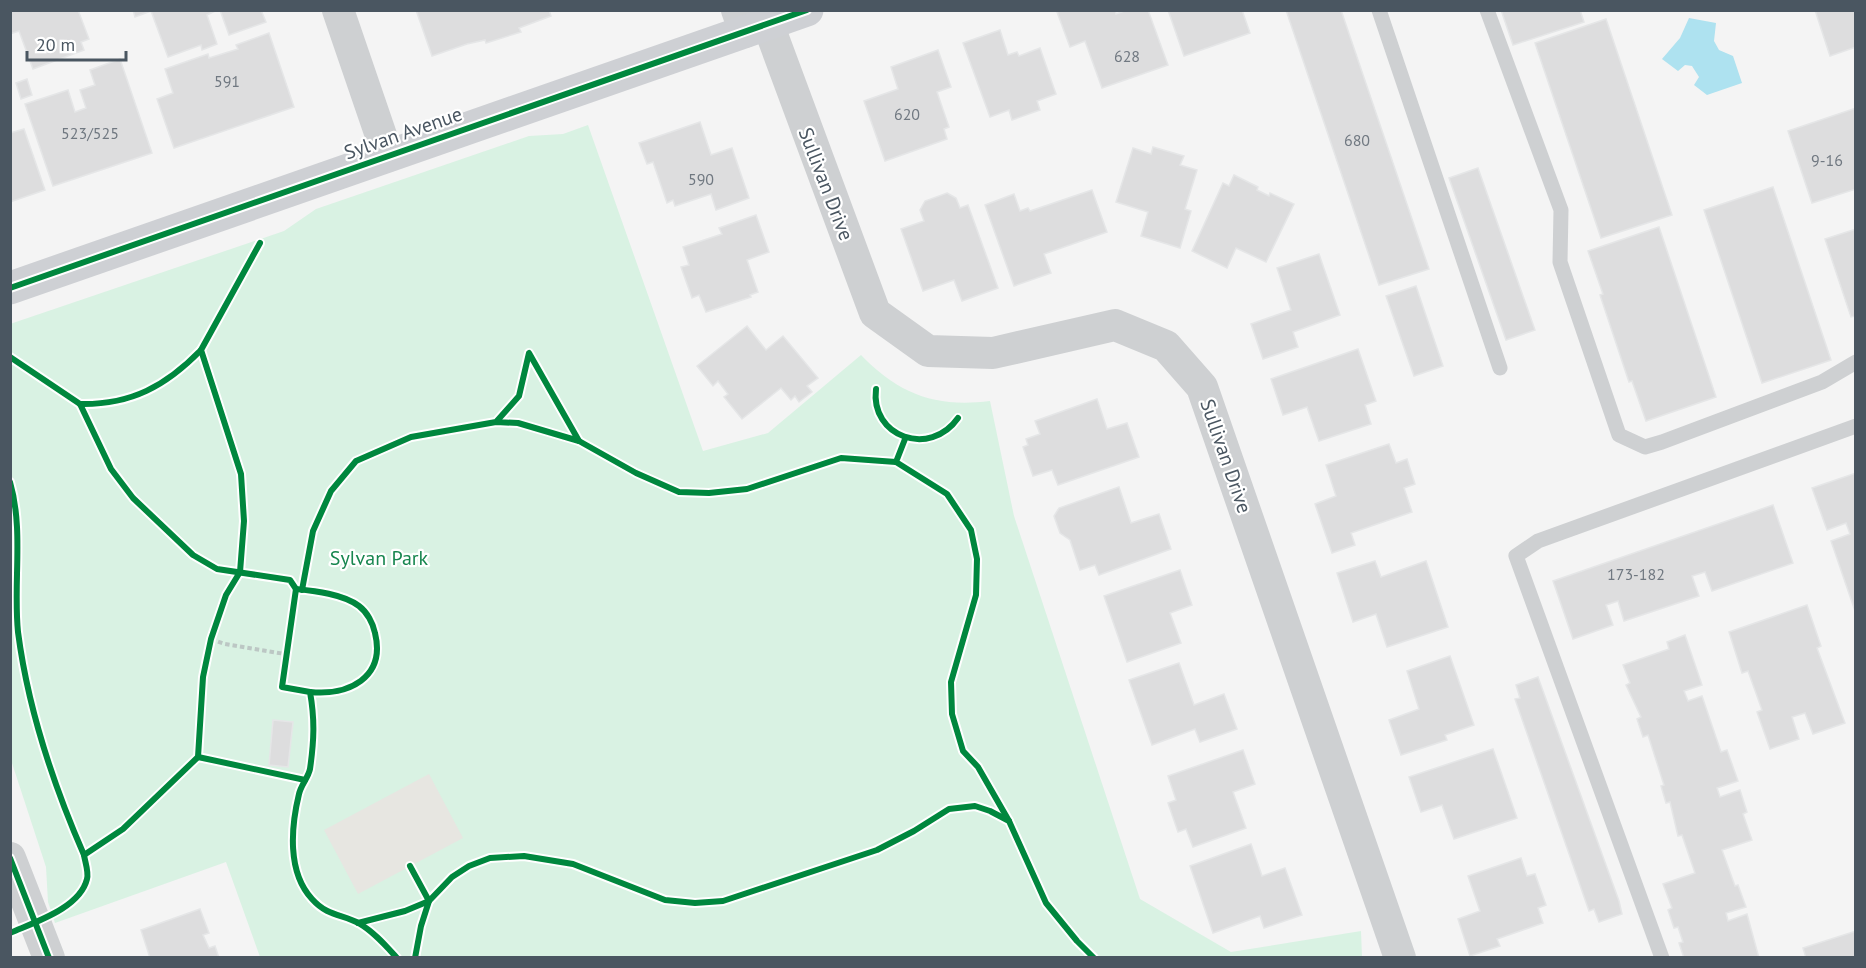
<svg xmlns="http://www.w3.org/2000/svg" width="1866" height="968" viewBox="0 0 1866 968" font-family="'PT Sans',sans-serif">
<rect width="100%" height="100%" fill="#f4f4f4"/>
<path fill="#d9f2e3" d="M 588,125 L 703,451 L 768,433 L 861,355 C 899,394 935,408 990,401 L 1014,516 L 1140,899 L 1231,952 L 1361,931 L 1362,957 L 260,957 L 226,862 L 55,923 L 48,902 L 46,867 L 11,760 L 10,324 L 284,231 L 316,209 L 529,136 L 563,134 Z"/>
<path fill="#e7e6e1" d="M 429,774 L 463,838 L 358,894 L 324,830 Z"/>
<path fill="#aee2f0" d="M 1689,18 L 1716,23 L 1714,41 L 1719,50 L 1733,56 L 1742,83 L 1707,95 L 1694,85 L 1699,77 L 1692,66 L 1685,65 L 1678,71 L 1662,59 L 1680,38 Z"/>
<g fill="#ddddde" stroke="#e5e6e7" stroke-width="1.5">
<path d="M 10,10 L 78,10 L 89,39 L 81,42 L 84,50 L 33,69 L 19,31 L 10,34 Z"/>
<path d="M 133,10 L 217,10 L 207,15 L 217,44 L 202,50 L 201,45 L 168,57 L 151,11 L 135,17 Z"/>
<path d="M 220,10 L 261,10 L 266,22 L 229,35 Z"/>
<path d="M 416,10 L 549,10 L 551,16 L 519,28 L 521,32 L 486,43 L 485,40 L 467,44 L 432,56 Z"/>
<path d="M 1062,10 L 1115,10 L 1116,14 L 1127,10 L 1148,10 L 1168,65 L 1102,88 L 1085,41 L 1070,47 L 1057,12 Z"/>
<path d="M 1168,10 L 1242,10 L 1250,33 L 1184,56 Z"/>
<path d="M 1286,10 L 1341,10 L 1429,269 L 1379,285 Z"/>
<path d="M 1501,10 L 1580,10 L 1584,22 L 1513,45 Z"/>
<path d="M 1815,10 L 1856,10 L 1856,47 L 1830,56 Z"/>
<path d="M 1606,19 L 1672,215 L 1601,238 L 1535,43 Z"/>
<path d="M 1000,30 L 1008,55 L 1017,52 L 1019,56 L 1040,48 L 1056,94 L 1037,101 L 1040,110 L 1012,120 L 1009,110 L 990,117 L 963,43 Z"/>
<path d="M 269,33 L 294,107 L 174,148 L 157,99 L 173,93 L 165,69 L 208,54 L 209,58 L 238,49 L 236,45 Z"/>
<path d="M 938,50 L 951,87 L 937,92 L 949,127 L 944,129 L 947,139 L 885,161 L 864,101 L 898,89 L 891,67 Z"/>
<path d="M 120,59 L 152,153 L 53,186 L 25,104 L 68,90 L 75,112 L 86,108 L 80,90 L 95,85 L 90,70 Z"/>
<path d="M 27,79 L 32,95 L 21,99 L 16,83 Z"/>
<path d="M 1856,108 L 1856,189 L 1812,203 L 1788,131 Z"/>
<path d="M 700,122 L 711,155 L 732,148 L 749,198 L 716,210 L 711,194 L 675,206 L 673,200 L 667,203 L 653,162 L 647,164 L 639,143 Z"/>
<path d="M 24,129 L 45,190 L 10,202 L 10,133 Z"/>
<path d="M 1153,147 L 1184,156 L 1180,165 L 1197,170 L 1185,209 L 1191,211 L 1180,248 L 1141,236 L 1148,212 L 1116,202 L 1133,148 L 1151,154 Z"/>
<path d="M 1478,168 L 1535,330 L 1506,340 L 1449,178 Z"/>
<path d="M 1234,175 L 1258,187 L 1257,190 L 1269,196 L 1270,193 L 1294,204 L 1266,262 L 1236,248 L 1227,268 L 1192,251 L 1223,183 L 1229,186 Z"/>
<path d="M 1773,187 L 1831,360 L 1762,383 L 1704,210 Z"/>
<path d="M 1092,190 L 1107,232 L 1044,254 L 1051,273 L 1014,286 L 985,205 L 1014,194 L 1020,211 L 1028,208 L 1030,211 Z"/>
<path d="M 947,193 L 956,198 L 960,208 L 968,205 L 998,288 L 962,301 L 954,280 L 923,291 L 901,229 L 924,221 L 920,210 L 925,201 Z"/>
<path d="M 756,215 L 769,252 L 747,260 L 758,292 L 750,295 L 751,297 L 706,312 L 699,295 L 692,298 L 681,267 L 689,265 L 683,247 L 722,234 L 719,228 Z"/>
<path d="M 1659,227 L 1716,397 L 1646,421 L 1632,381 L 1629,382 L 1600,295 L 1603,294 L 1588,251 Z"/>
<path d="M 1856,229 L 1856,316 L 1851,317 L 1825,239 Z"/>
<path d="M 1319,254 L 1340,315 L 1293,332 L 1298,347 L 1263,359 L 1251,324 L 1291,310 L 1277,268 Z"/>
<path d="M 1416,286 L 1443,366 L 1414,376 L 1386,296 Z"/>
<path d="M 747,326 L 766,350 L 783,336 L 818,378 L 807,386 L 812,392 L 799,402 L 795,396 L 791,400 L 781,388 L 742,419 L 724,397 L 728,394 L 718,381 L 713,386 L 697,366 Z"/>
<path d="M 1358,349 L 1376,401 L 1365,405 L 1371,424 L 1319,441 L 1307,407 L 1283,415 L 1271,379 Z"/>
<path d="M 1097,399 L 1107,429 L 1127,423 L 1139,457 L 1058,485 L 1052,470 L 1033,476 L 1023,447 L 1028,445 L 1026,439 L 1040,434 L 1035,421 Z"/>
<path d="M 1389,444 L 1396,463 L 1407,459 L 1415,484 L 1404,488 L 1412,512 L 1351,533 L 1355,545 L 1332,553 L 1315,504 L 1336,496 L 1326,465 Z"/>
<path d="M 1856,473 L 1856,614 L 1831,541 L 1850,534 L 1846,523 L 1827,530 L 1812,488 Z"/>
<path d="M 1119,487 L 1131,523 L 1159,514 L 1171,549 L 1099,575 L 1095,565 L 1080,570 L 1070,540 L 1060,533 L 1054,516 L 1059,508 Z"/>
<path d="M 1773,505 L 1793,563 L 1712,591 L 1705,572 L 1692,576 L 1699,596 L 1624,621 L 1618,601 L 1606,605 L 1613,625 L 1573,639 L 1553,581 Z"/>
<path d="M 1375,561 L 1381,577 L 1426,561 L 1448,627 L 1387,647 L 1376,614 L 1353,622 L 1337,573 Z"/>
<path d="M 1180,570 L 1192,605 L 1170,613 L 1181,643 L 1127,662 L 1104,596 Z"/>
<path d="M 1807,605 L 1821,646 L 1817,648 L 1845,723 L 1813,734 L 1805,713 L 1792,717 L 1799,739 L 1770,749 L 1757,712 L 1762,710 L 1748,671 L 1742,673 L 1729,632 Z"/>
<path d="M 1685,635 L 1702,685 L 1684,691 L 1688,701 L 1702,696 L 1721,752 L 1727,750 L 1738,781 L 1717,788 L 1720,797 L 1740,790 L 1747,812 L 1743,814 L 1752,840 L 1722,850 L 1735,886 L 1738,885 L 1746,907 L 1726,913 L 1728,921 L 1747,914 L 1759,958 L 1684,958 L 1679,943 L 1683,942 L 1678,927 L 1674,928 L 1668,910 L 1672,908 L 1663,884 L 1695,873 L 1682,835 L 1678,836 L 1670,802 L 1666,803 L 1661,786 L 1664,785 L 1648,735 L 1643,737 L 1637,719 L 1641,717 L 1626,685 L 1630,683 L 1623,665 L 1669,649 L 1667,642 Z"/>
<path d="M 1450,656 L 1474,725 L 1445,735 L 1447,740 L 1401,755 L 1389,720 L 1419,709 L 1407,671 Z"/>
<path d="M 1179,663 L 1194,705 L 1224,694 L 1237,729 L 1200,742 L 1195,729 L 1152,745 L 1129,680 Z"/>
<path d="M 1538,677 L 1619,901 L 1622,914 L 1599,922 L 1594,909 L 1589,911 L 1515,699 L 1520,698 L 1516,685 Z"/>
<path d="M 273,720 L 293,722 L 288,767 L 269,765 Z"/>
<path d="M 1493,749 L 1517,818 L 1454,839 L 1442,805 L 1421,812 L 1409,777 Z"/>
<path d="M 1243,750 L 1255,784 L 1233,792 L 1246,828 L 1193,847 L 1186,829 L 1178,832 L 1168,803 L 1176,800 L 1168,776 Z"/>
<path d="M 1251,844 L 1262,876 L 1285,868 L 1302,915 L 1264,928 L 1260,916 L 1213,933 L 1190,866 Z"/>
<path d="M 1521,858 L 1527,876 L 1535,874 L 1546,905 L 1538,908 L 1543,923 L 1497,939 L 1500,946 L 1470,956 L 1458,919 L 1480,911 L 1468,876 Z"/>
<path d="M 200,909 L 209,933 L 203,935 L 209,948 L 215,946 L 219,958 L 150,958 L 141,930 Z"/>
<path d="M 1856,931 L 1856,958 L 1806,958 L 1803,948 Z"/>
</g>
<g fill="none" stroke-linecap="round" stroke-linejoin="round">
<path stroke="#bcc7c4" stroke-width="4" stroke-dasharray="4.5 3" stroke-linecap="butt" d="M 211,639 L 225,644 L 285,654"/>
<g stroke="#ced0d2" stroke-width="15">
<path d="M 1379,10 L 1500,368"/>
<path d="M 1487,10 L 1561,210 L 1560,262 L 1619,435 L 1645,447 L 1662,442 L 1822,382 L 1856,362"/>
<path d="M 1662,958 L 1516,556 L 1538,541 L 1856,426"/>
</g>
<g stroke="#ced0d2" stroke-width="32">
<path d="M 338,10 L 388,156"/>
<path d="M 737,10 L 745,32"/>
<path d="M 768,24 L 875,313 L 928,351 L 993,353 L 1115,325 L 1166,346 L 1202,387 L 1400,958"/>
<path d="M 10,858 L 49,958"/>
</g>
<path stroke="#ced0d4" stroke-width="33" d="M 10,288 L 807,10"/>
<g stroke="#fff" stroke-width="10">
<g id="cycleway">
<path d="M 10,288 L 807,10"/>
<path d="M 10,357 L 80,404 L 111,469 L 133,498 L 193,555 L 217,569 L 290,580 L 296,589 C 315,591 343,594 359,606 C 367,612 373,623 375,633 C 386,678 348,696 310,692"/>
<path d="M 876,389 C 870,437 930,458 958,418"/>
<path d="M 80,404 C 131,405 166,386 201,350"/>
<path d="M 905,439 L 896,462 L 947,494 L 971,530 L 977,559 L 976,595 L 951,682 L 952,714 L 963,751 L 978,767 L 1009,821"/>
<path d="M 579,441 L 636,473 L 679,492 L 709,493 L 747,489 L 841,458 L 896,462"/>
<path d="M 10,482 C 24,530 13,583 18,632 C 28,709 53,784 84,855 L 123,829 L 198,757 L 203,677 L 211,639 L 226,595 L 240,572 L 244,521 L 241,474 L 201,350 L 260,243"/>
<path d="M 296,589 L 282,687 L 310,692 C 315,720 314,741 310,769 C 308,778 301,785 299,794 C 291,827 287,872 312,899 C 328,917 343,914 360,924 C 374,932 386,946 397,958"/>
<path d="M 302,590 L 313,531 L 331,491 L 356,461 L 411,437 L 496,422 L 518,423 L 579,441 L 529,353 L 519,396 L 496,422"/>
<path d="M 198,757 L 305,780"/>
<path d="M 10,858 L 49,958"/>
<path d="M 410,866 L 429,901 L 421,926 L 415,958"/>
<path d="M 358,923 L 405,911 L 429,901 L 452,877 L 469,866 L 490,858 L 524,856 L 573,864 L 665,900 L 695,903 L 723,901 L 877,850 L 914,831 L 949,809 L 975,806 L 990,811 L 1009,821 L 1046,903 L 1077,941 L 1094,958"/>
<path d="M 10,933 C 35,922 80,908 87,879 C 89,872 85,862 84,855"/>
</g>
</g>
<use href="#cycleway" stroke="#00873e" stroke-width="6"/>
</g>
<g text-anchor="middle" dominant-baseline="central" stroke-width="4.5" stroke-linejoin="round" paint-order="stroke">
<g font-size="16" fill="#707881">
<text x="1127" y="56">628</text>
<text x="227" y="81">591</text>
<text x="907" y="114">620</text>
<text x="90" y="133">523/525</text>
<text x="1357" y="140">680</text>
<text x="1827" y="160">9-16</text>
<text x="701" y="179">590</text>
<text x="1636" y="574">173-182</text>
</g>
<g font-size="20" fill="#4a5661" stroke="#fff">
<text transform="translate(403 133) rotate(-19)">Sylvan Avenue</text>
<text transform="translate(826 184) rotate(69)">Sullivan Drive</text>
<text transform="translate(1226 456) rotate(71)">Sullivan Drive</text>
</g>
<g font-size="20" fill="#17864f" stroke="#fff">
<text x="379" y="558">Sylvan Park</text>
</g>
</g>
<rect width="1866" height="968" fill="none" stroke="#4a5661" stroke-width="24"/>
<path d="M27 51v9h99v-9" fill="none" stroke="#4a5661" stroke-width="3"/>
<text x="36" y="51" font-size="18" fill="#4a5661" stroke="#ffffff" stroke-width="4.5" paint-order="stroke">20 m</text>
</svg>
